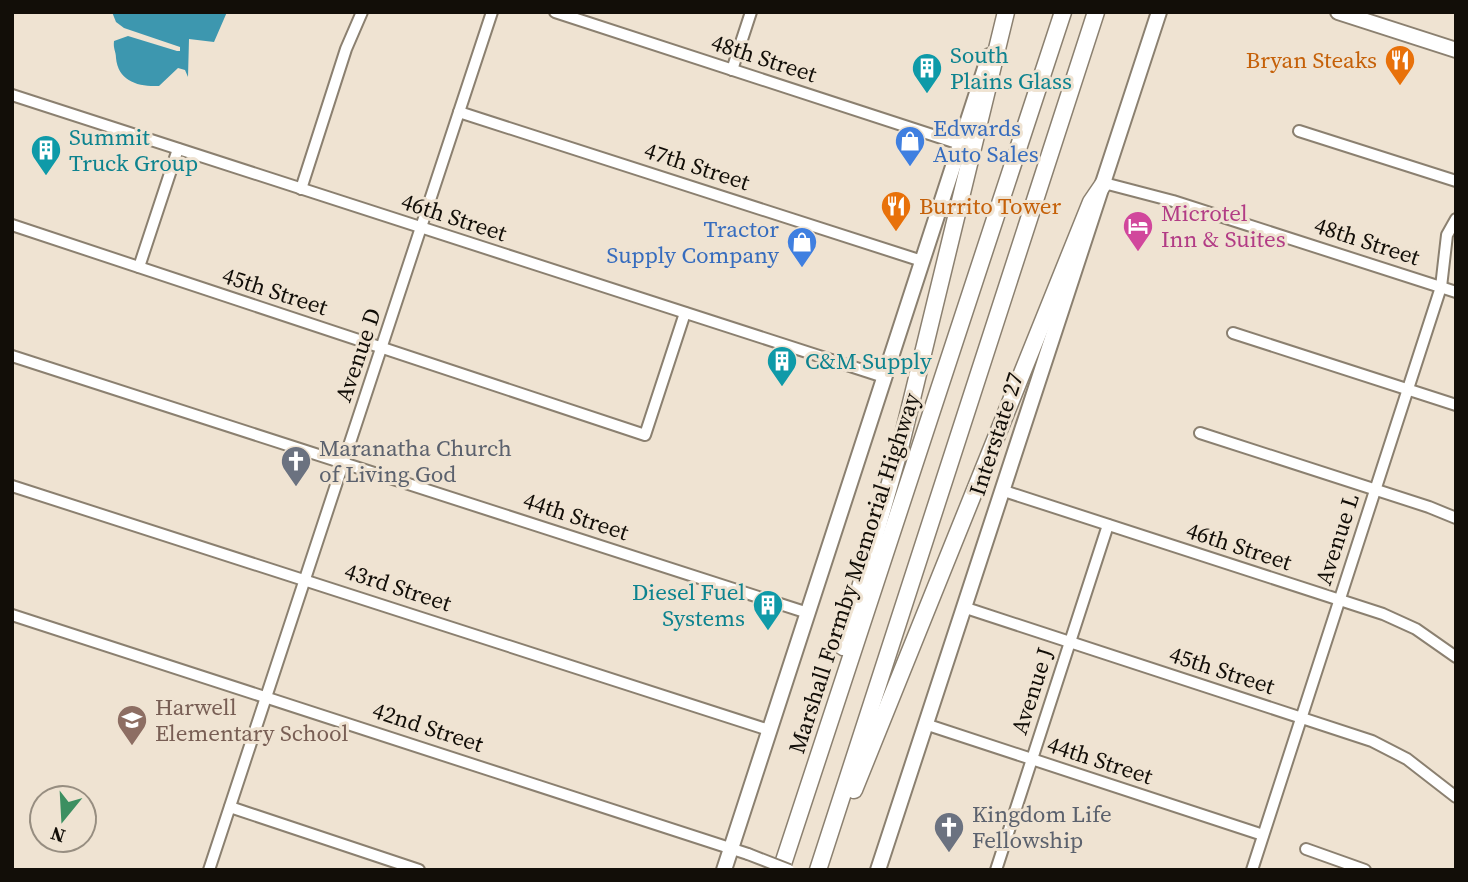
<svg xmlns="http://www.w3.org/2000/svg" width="1468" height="882" viewBox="0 0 1468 882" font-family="'Source Serif 4',serif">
<rect width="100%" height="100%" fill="#efe3d2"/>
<path fill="#3d97af" d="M 112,12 L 227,12 L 214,42 L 189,39 L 188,77 L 185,70 L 178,68 L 159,86 C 138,87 118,81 116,58 C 116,51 113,49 114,41 L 128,36 L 177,51 L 180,51 L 180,47 L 124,28 L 116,22 Z"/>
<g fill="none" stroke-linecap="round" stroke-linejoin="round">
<g stroke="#8b8070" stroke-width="14">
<g id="minor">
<path d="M 555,12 L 960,144"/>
<path d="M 732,70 L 751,12"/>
<path d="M 12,95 L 884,377"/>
<path d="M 459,112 L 922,261"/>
<path d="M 1299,131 L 1456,181"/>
<path d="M 1104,183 L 1173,201 L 1456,292"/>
<path d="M 301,189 L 346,49 L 362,12"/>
<path d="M 12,225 L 645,435 L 685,313"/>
<path d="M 139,267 L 178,149"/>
<path d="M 1233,333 L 1456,405"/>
<path d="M 12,356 L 808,613"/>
<path d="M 1200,433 L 1429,507 L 1456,518"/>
<path d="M 12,486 L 769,730"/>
<path d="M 1001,490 L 1383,614 L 1416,629 L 1456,657"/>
<path d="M 963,607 L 1372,741 L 1407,759 L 1456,797"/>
<path d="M 12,615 L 748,854"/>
<path d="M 925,724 L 1263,835"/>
<path d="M 230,807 L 419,870"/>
<path d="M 1306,849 L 1365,870"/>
<path d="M 209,870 L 492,12"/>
<path d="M 996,870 L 1108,525"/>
<path d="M 1252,870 L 1441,287 L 1447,235 L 1456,219"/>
</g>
</g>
<g stroke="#8b8070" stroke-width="18">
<g id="major">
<path d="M 1338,12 L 1456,50"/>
<path d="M 724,870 L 989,56"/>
<path d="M 878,870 L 1159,12"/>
</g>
</g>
<g stroke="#8b8070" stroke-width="19">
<g id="highway">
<path d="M 843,647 L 900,448 L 1006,12"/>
<path d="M 854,790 L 1091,202 L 1104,183"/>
<path d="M 781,870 L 1063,12"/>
<path d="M 818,870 L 1096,12"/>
</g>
</g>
<use href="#minor" stroke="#fff" stroke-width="10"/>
<use href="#major" stroke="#fff" stroke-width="14"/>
<use href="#highway" stroke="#fff" stroke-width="16"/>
<g stroke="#8b8070" stroke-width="14" stroke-linecap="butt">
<path id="minor-bridge" d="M 748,854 L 789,870"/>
</g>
<use href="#minor-bridge" stroke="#fff" stroke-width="10"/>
</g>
<defs>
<g id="restaurant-pin" transform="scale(1.575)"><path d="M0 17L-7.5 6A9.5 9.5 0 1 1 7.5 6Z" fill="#e8710a" stroke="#efe3d2"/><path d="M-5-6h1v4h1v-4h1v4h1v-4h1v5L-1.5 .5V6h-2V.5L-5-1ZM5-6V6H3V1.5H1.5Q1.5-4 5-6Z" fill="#fff"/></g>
<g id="building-pin" transform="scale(1.575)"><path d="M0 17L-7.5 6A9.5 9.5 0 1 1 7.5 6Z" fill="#0f9aa8" stroke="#efe3d2"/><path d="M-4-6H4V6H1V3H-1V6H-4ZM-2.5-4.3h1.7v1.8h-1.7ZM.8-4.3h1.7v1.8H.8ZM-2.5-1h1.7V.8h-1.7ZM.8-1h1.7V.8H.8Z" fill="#fff"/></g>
<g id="shop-pin" transform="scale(1.575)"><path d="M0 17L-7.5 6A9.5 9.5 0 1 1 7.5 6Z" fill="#3f7fe0" stroke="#efe3d2"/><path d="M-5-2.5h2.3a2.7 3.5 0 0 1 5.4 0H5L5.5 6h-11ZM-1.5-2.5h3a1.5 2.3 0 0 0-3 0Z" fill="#fff"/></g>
<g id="hotel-pin" transform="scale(1.575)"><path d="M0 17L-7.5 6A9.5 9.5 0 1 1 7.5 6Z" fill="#d1479c" stroke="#efe3d2"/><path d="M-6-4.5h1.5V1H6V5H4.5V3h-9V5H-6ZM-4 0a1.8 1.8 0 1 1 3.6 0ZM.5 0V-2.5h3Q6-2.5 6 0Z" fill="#fff"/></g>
<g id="church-pin" transform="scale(1.575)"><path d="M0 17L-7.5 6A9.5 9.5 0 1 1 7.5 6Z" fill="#6b7280" stroke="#efe3d2"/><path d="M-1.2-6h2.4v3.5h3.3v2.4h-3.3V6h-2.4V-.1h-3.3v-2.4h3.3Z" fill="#fff"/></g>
<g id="school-pin" transform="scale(1.575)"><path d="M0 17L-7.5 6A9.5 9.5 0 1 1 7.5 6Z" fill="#8d6e63" stroke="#efe3d2"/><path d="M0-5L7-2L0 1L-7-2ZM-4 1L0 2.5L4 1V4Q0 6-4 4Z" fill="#fff"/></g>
</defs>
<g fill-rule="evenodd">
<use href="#restaurant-pin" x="1400" y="60"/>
<use href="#building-pin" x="927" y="68"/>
<use href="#shop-pin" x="910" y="141"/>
<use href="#building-pin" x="46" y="150"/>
<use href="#restaurant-pin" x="896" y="206"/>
<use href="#hotel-pin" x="1138" y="226"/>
<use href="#shop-pin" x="802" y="242"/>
<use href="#building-pin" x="782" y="361"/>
<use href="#church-pin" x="296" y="461"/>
<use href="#building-pin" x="768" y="605"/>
<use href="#school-pin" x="132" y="720"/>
<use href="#church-pin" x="949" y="827"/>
</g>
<g text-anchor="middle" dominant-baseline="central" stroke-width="6" stroke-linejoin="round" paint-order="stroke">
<g font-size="23" fill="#0d838f" stroke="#efe3d2" text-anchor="start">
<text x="950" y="55">South<tspan x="950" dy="26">Plains Glass</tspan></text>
<text x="69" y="137">Summit<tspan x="69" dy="26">Truck Group</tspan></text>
<text x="805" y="361">C&amp;M Supply</text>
<text x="745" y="592" text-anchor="end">Diesel Fuel<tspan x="745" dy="26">Systems</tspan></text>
</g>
<g font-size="23" fill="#120e08" stroke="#efe3d2">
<text transform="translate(764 58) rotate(18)">48th Street</text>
<text transform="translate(697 166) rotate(18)">47th Street</text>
<text transform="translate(454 217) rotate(18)">46th Street</text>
<text transform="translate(1367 241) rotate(18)">48th Street</text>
<text transform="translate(275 291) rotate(18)">45th Street</text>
<text transform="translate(358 355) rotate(-71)">Avenue D</text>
<text transform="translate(996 434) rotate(-72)">Interstate 27</text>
<text transform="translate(576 516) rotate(18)">44th Street</text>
<text transform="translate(1337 539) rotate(-72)">Avenue L</text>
<text transform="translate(1239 546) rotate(18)">46th Street</text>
<text transform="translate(854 573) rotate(-72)">Marshall Formby Memorial Highway</text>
<text transform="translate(398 587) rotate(18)">43rd Street</text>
<text transform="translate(1222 670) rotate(18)">45th Street</text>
<text transform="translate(1032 691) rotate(-72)">Avenue J</text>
<text transform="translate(428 727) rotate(18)">42nd Street</text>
<text transform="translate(1100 760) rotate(18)">44th Street</text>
</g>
<g font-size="23" fill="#c56008" stroke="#efe3d2" text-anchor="end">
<text x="1377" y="60">Bryan Steaks</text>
<text x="919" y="206" text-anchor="start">Burrito Tower</text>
</g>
<g font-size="23" fill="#366cbe" stroke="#efe3d2" text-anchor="start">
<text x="933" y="128">Edwards<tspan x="933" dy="26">Auto Sales</tspan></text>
<text x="779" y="229" text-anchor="end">Tractor<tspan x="779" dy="26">Supply Company</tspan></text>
</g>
<g font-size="23" fill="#b23c85" stroke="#efe3d2" text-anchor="start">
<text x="1161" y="213">Microtel<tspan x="1161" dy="26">Inn &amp; Suites</tspan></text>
</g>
<g font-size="23" fill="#5b616d" stroke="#efe3d2" text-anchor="start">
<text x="319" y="448">Maranatha Church<tspan x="319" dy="26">of Living God</tspan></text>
<text x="972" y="814">Kingdom Life<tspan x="972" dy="26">Fellowship</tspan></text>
</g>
<g font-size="23" fill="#785e54" stroke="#efe3d2" text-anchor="start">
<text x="155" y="707">Harwell<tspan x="155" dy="26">Elementary School</tspan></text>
</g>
</g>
<rect width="1468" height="882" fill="none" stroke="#120e08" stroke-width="28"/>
<g transform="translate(63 819) rotate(198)"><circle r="33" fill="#efe3d2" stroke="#978e81" stroke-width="2"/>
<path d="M0-5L12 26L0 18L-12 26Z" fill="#3c8f61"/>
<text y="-10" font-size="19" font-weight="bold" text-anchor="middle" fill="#120e08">N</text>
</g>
</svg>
